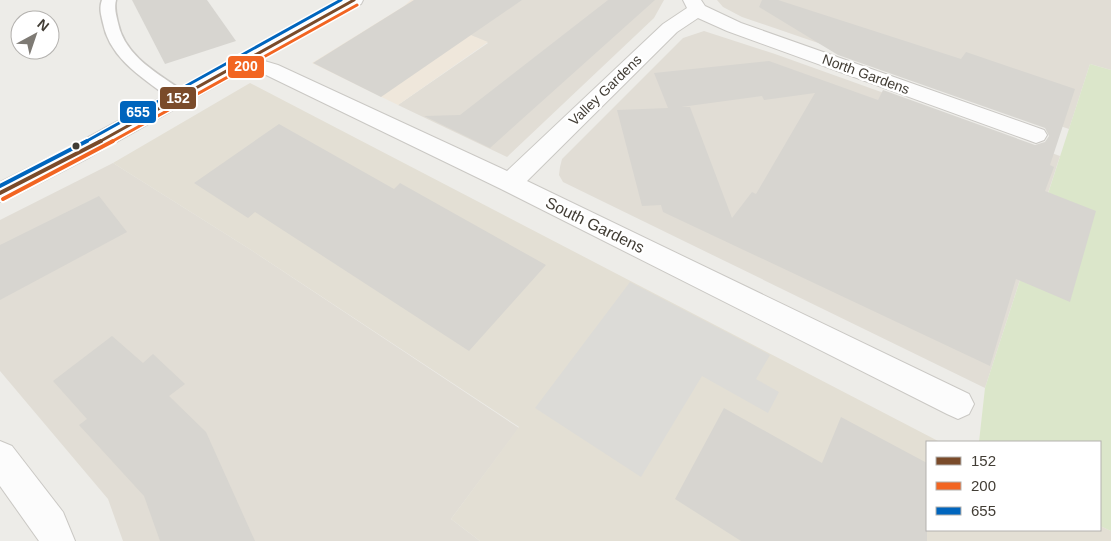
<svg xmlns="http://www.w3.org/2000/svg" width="1111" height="541" viewBox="0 0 1111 541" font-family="Helvetica,sans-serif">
<rect width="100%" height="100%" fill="#edece8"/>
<g fill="#e1ddd5">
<path d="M 483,0 L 664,0 L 654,18 L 507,157 L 398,105 L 488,43 L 456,29 Z"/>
<path d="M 717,0 L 1111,0 L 1111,70 L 1090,64 L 1069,129 L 742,17 L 723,7 Z"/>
<path d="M 704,31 L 775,54 L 1060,156 L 985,388 L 563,182 L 559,175 L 560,167 L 562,159 L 683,38 Z"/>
<path d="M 113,163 L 248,248 L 519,428 L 451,519 L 480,541 L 123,541 L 108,499 L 0,371 L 0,220 Z"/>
</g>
<path fill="#efe7db" d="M 411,0 L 483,0 L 456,29 L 488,42 L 398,105 L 312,63 L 404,6 Z"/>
<path fill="#e3dfd4" d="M 250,83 L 940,442 L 927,442 L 927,530 L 1100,530 L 1100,526 L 1111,531 L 1111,541 L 480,541 L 451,519 L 519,427 L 248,248 L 113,163 Z"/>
<path fill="#dbe6ca" d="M 1090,64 L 1111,70 L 1111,531 L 1100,526 L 1100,442 L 979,442 L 985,388 Z"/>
<path fill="#dcdbd7" d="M 630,282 L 770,355 L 756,379 L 779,392 L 768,413 L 702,376 L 641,477 L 535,408 Z"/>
<g fill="#d7d5d0" fill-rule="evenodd">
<path d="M 132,0 L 207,0 L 236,41 L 165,64 Z"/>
<path d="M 414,0 L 522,0 L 381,97 L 313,63 Z"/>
<path d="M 608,0 L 655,0 L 490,148 L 424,116 L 460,115 Z"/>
<path d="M 762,0 L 778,0 L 961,59 L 966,52 L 1075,89 L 1050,165 L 1054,167 L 1045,191 L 1096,211 L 1070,302 L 1016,279 L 990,366 L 663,212 L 661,205 L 642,206 L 617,110 L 668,108 L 654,73 L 769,61 L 878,100 L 883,90 L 1035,145 L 1045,142 L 1049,136 L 1045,128 L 838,55 L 759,7 ZM 815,93 L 756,194 L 752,192 L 732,218 L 690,107 L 681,107 L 762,96 L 764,100 Z"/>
<path d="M 279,124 L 394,189 L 400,183 L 546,265 L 469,351 L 255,212 L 248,218 L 194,183 Z"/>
<path d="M 99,196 L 127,232 L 0,300 L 0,245 Z"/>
<path d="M 112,336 L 143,363 L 153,354 L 185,384 L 169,396 L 206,432 L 255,541 L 160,541 L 144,496 L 79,425 L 87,419 L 53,381 Z"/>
<path d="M 724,408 L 822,463 L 841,417 L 927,463 L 927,541 L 741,541 L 675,499 Z"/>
</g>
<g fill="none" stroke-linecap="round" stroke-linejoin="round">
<g stroke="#cac8c4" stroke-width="3">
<path id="lane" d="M 102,0 L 116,0 C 114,8 116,14 118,23 C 125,57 159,74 186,93 L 188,97 L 186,101 L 180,102 L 174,101 C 146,80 110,60 103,23 C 101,14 99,8 102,0 Z"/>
</g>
<g stroke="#cac8c4" stroke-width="2">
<g id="street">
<path d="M 340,0 L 363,0 L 361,4 L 261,60 L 278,65 L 507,171 L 663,24 L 687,8 L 683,0 L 701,0 L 705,6 L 741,23 L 1044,130 L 1047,135 L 1044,140 L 1036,143 L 1028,140 L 727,31 L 698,18 L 677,32 L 527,181 L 969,394 L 974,404 L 969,414 L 958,419 L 947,414 L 501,189 L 264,74 L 250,70 L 239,73 L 90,157 L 9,199 L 0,202 L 0,182 L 74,145 Z"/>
<path d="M 0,441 L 12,446 L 63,512 L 75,541 L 39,541 L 0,486 Z"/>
</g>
</g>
<use href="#lane" fill="#fcfcfc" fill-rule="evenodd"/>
<use href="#street" fill="#fcfcfc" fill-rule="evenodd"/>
<g stroke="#fff" stroke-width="6">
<path id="bus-1-far1" d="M 99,142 L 354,0"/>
</g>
<g stroke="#fff" stroke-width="8">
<path id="bus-1" d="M 0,193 L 101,141"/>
</g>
<g stroke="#fff" stroke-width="6">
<path id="bus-2-far1" d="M 111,142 L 357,5"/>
</g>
<g stroke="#fff" stroke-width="8">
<path id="bus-2" d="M 3,199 L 113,141"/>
</g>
<g stroke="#fff" stroke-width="6">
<path id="bus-3-far1" d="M 85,142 L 341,0"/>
</g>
<g stroke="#fff" stroke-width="8">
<path id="bus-3" d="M 0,186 L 87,141"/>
</g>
<use href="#bus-1-far1" stroke="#7a4b2a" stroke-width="3"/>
<use href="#bus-1" stroke="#7a4b2a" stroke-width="4"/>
<use href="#bus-2-far1" stroke="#f26522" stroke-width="3"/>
<use href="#bus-2" stroke="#f26522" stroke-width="4"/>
<use href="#bus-3-far1" stroke="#0065bd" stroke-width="3"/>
<use href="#bus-3" stroke="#0065bd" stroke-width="4"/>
</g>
<circle fill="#423d35" stroke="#fff" stroke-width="2" cx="76" cy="146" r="4.5"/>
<g text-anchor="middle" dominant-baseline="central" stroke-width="5" stroke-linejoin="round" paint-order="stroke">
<g font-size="14" fill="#423d35" stroke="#fff">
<text transform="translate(866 74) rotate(20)">North Gardens</text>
<text transform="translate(605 90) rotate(-44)">Valley Gardens</text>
</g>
<g font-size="16" fill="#423d35" stroke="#fff">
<text transform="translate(595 225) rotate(26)">South Gardens</text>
</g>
</g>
<g stroke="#fff" stroke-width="2">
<rect x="227" y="55" width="38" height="24" rx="5" fill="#f26522"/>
<rect x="159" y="86" width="38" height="24" rx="5" fill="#7a4b2a"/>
<rect x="119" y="100" width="38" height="24" rx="5" fill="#0065bd"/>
</g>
<g font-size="14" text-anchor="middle" font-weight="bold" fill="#fff">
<text x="246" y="71">200</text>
<text x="178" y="103">152</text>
<text x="138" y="117">655</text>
</g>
<rect x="926" y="441" width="175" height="90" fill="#ffffff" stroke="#b3b1ae"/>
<rect x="936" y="457" width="25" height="8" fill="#7a4b2a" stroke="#b3b1ae"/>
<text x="971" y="466" font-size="15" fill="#423d35">152</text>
<rect x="936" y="482" width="25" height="8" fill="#f26522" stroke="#b3b1ae"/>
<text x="971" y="491" font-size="15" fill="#423d35">200</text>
<rect x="936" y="507" width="25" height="8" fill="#0065bd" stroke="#b3b1ae"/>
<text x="971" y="516" font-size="15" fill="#423d35">655</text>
<g transform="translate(35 35) rotate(40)"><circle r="24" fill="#ffffff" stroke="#b3b1ae"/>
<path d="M0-4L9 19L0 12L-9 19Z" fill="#7e7a74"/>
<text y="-8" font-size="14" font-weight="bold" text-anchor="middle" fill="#423d35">N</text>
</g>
</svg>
